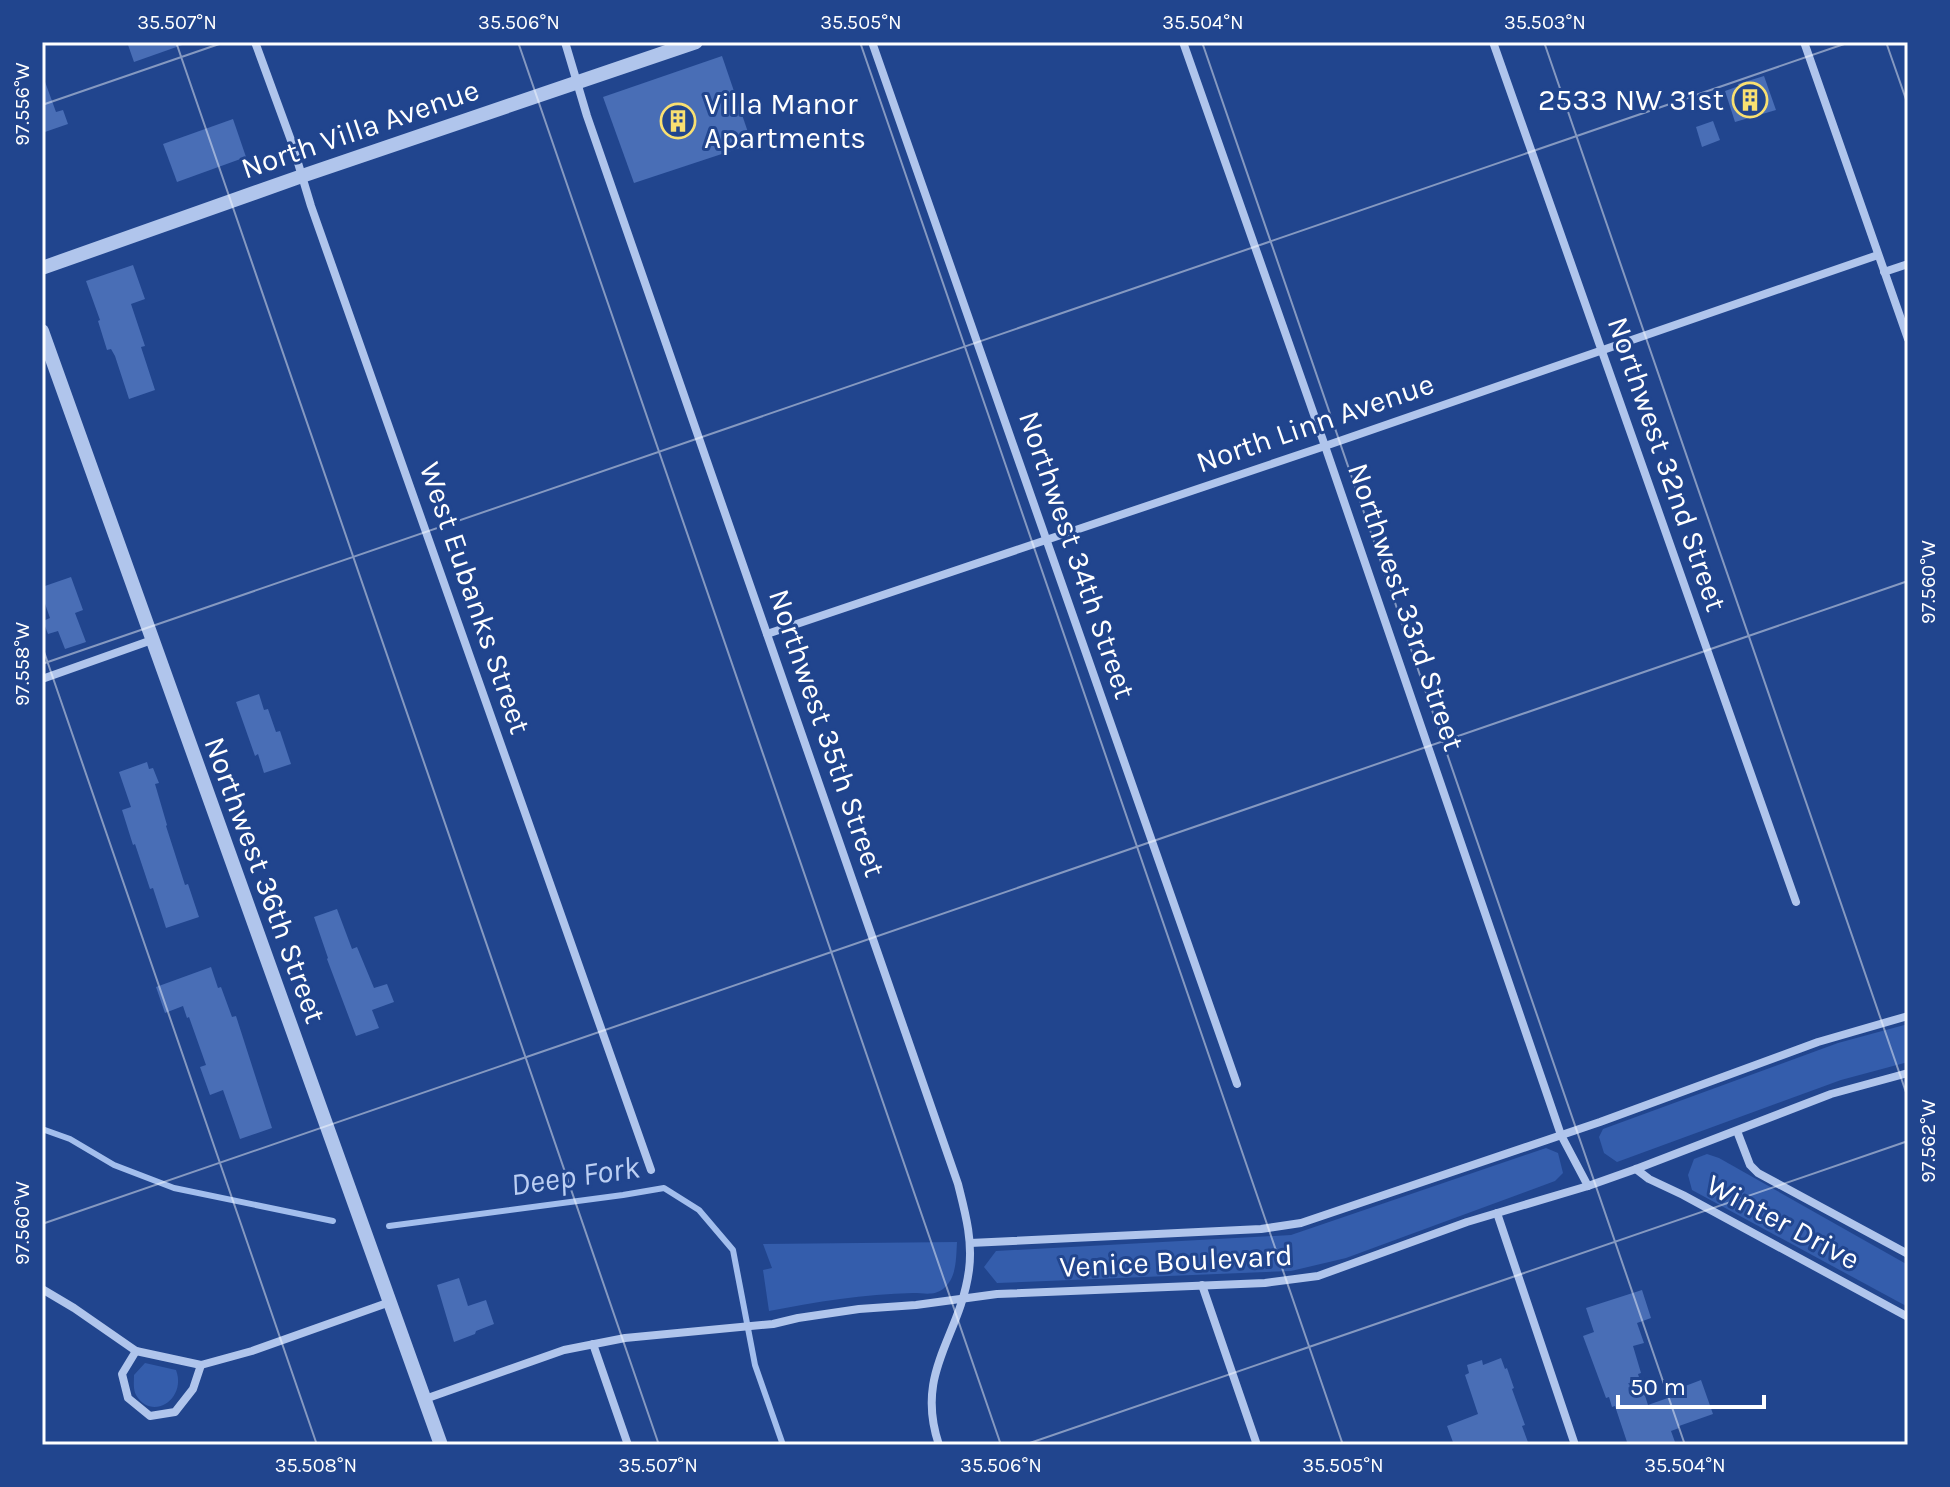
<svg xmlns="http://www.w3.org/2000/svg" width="1950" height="1487" viewBox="0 0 1950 1487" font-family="Karla,sans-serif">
<rect width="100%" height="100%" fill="#21458e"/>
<g fill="#345dac">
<path d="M 1908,1024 L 1908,1062 L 1841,1080 L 1617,1162 L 1604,1153 L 1599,1137 L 1603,1129 L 1838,1043 Z"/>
<path d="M 1546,1148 L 1558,1153 L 1563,1173 L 1555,1181 L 1346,1258 L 1291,1271 L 997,1283 L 984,1267 L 996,1251 L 1291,1235 Z"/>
<path d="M 1707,1154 L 1719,1158 L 1908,1265 L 1908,1307 L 1692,1190 L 1688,1175 L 1694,1159 Z"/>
<path d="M 957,1242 C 956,1258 957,1278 943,1289 C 934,1296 924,1293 913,1293 C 864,1294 816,1302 769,1311 L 763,1270 L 772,1268 L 763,1244 Z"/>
<path d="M 145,1363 L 176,1370 C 187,1399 152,1422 136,1395 C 133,1389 134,1382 134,1375 Z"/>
</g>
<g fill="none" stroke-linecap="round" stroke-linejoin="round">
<g stroke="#a3beed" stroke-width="6">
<path d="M 42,1129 L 70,1139 L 114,1165 L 174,1188 L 333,1221"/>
<path d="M 389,1226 L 623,1195 L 664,1188 L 699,1210 L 733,1250 L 755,1365 L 783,1445"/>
</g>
</g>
<g fill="#496eb6">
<path d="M 127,42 L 184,42 L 185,44 L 134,62 Z"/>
<path d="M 722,56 L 752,144 L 634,183 L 603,97 Z"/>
<path d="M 1764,76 L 1776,110 L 1735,122 L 1725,91 L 1739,86 L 1738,84 Z"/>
<path d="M 44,79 L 56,112 L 63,110 L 68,124 L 42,133 L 42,80 Z"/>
<path d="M 233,119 L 246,157 L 177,182 L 163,144 Z"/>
<path d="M 1713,121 L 1720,140 L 1702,147 L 1696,127 Z"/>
<path d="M 133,265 L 145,299 L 131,304 L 145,346 L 141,347 L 155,390 L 129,399 L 115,356 L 111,349 L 107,350 L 98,321 L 100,320 L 86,281 Z"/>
<path d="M 71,577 L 83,610 L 75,613 L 86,642 L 65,649 L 58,631 L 48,634 L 43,621 L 50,618 L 42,595 L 42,587 Z"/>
<path d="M 259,694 L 264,710 L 268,709 L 276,732 L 280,731 L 291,764 L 264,773 L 258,754 L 255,756 L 236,702 Z"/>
<path d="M 147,762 L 149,769 L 153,768 L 159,783 L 155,784 L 167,825 L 166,826 L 185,885 L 188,884 L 199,917 L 166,928 L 153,888 L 150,889 L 135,844 L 133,845 L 122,810 L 131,807 L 119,772 Z"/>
<path d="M 337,909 L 352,949 L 357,947 L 374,988 L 387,984 L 394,1002 L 372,1010 L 379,1028 L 356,1036 L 327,959 L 328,958 L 314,917 Z"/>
<path d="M 211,967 L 218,988 L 221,987 L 232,1017 L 236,1016 L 272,1128 L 240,1139 L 223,1090 L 210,1095 L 200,1067 L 206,1065 L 189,1017 L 187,1018 L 183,1006 L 165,1013 L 156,987 Z"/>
<path d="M 459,1278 L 468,1306 L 486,1300 L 494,1324 L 476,1331 L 475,1334 L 454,1342 L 437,1285 Z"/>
<path d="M 1642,1290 L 1651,1318 L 1637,1323 L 1644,1343 L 1633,1346 L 1641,1373 L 1638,1374 L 1648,1405 L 1679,1394 L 1678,1390 L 1681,1389 L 1680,1388 L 1701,1380 L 1713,1414 L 1679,1426 L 1679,1428 L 1671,1431 L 1675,1442 L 1665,1445 L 1628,1445 L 1615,1406 L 1612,1407 L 1609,1397 L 1606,1398 L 1583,1336 L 1594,1332 L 1586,1308 Z"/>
<path d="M 1501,1358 L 1505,1369 L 1507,1368 L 1514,1388 L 1512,1389 L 1525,1425 L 1522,1426 L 1529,1445 L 1454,1445 L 1447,1426 L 1478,1414 L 1465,1375 L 1469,1373 L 1467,1365 L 1482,1360 L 1483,1365 Z"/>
</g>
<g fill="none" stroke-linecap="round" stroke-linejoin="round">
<g stroke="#b0c5ec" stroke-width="8">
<path d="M 255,42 L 292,143 L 311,206 L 651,1170"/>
<path d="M 565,42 L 587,116 L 958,1184 C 965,1212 973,1240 969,1270 C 960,1338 914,1371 939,1445"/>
<path d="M 872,42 L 1237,1084"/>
<path d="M 1183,42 L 1325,446 L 1561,1135 L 1588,1186"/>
<path d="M 1493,42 L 1796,902"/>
<path d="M 1804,42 L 1908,339"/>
<path d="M 1884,272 L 1908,264"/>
<path d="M 767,634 L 1325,446 L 1878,255"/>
<path d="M 42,679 L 152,640"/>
<path d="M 1737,1131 L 1750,1165 L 1758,1173 L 1908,1254"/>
<path d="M 1636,1169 L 1649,1179 L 1683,1195 L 1908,1317"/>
<path d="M 1497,1213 L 1575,1445"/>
<path d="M 970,1243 L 1261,1229 L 1301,1223 L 1600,1122 L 1818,1042 L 1908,1016"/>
<path d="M 1202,1285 L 1257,1445"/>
<path d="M 42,1289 L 74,1308 L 136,1351 L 201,1365 L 252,1351 L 390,1302"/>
<path d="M 593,1344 L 628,1445"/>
<path d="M 136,1351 L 122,1374 L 128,1398 L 150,1416 L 175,1412 L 193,1389 L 201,1365"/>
<path d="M 425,1399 L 564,1350 L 625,1338 L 773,1324 L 798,1318 L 859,1309 L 916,1305 L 997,1294 L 1265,1283 L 1318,1276 L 1467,1222 L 1588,1186 L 1636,1169 L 1831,1094 L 1908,1073"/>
</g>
<g stroke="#b0c5ec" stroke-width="14">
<path d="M 42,268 L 302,176 L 696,42"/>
<path d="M 42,331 L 441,1445"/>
</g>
</g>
<path fill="none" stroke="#fff" stroke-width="2" stroke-opacity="0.45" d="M 176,42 L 659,1445M 518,42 L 1001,1445M 860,42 L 1343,1445M 1202,42 L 1685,1445M 1544,42 L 1908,1098M 1886,42 L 1908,105M 42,105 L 225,42M 42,646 L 317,1445M 42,664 L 1850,42M 42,1224 L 1908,581M 1024,1445 L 1908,1141"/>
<defs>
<g id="building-ring" transform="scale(1.8)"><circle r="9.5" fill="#21458e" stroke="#f9e071" stroke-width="1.5"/><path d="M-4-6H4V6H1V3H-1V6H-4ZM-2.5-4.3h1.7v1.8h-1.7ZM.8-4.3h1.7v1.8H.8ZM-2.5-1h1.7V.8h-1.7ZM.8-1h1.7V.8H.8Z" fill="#f9e071"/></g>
</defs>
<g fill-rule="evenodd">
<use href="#building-ring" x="1750" y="100"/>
<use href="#building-ring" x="678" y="121"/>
</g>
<g text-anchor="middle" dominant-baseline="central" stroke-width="6" stroke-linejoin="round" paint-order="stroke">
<g font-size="30" fill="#fff" stroke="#21458e" text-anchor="end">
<text x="1724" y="100">2533 NW 31st</text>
<text x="704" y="104" text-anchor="start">Villa Manor<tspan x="704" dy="34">Apartments</tspan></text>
</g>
<g font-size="30" fill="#fff" stroke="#21458e">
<text transform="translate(360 129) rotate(-19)">North Villa Avenue</text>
<text transform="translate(1315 423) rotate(-19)">North Linn Avenue</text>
<text transform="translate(1667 464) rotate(71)">Northwest 32nd Street</text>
<text transform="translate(1077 555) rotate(71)">Northwest 34th Street</text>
<text transform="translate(475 598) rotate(71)">West Eubanks Street</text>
<text transform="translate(1406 607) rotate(71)">Northwest 33rd Street</text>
<text transform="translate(827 733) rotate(71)">Northwest 35th Street</text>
<text transform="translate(265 880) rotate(70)">Northwest 36th Street</text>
<text transform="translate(1783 1222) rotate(28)">Winter Drive</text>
<text transform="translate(1176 1261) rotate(-3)">Venice Boulevard</text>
</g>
<g font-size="32" font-style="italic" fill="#bccff3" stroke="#21458e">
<text transform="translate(575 1176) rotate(-8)">Deep Fork</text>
</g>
</g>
<rect width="1950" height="1487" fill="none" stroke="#21458e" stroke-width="88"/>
<path d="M1618 1395v12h146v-12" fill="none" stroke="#ffffff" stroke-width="4"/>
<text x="1630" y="1395" font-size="24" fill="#ffffff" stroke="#21458e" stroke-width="6" paint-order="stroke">50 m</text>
<rect x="44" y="44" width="1862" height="1399" fill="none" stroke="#fff" stroke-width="3"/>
<g font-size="20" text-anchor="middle" fill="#fff">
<text x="177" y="29">35.507°N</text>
<text x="519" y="29">35.506°N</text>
<text x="861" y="29">35.505°N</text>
<text x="1203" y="29">35.504°N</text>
<text x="1545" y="29">35.503°N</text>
<text transform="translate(22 104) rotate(-90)" y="7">97.556°W</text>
<text transform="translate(1928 582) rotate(-90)" y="7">97.560°W</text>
<text transform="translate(22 664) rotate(-90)" y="7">97.558°W</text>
<text transform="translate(1928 1141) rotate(-90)" y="7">97.562°W</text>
<text transform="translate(22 1223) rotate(-90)" y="7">97.560°W</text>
<text x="316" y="1472">35.508°N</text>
<text x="658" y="1472">35.507°N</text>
<text x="1001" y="1472">35.506°N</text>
<text x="1343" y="1472">35.505°N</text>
<text x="1685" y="1472">35.504°N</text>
</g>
</svg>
